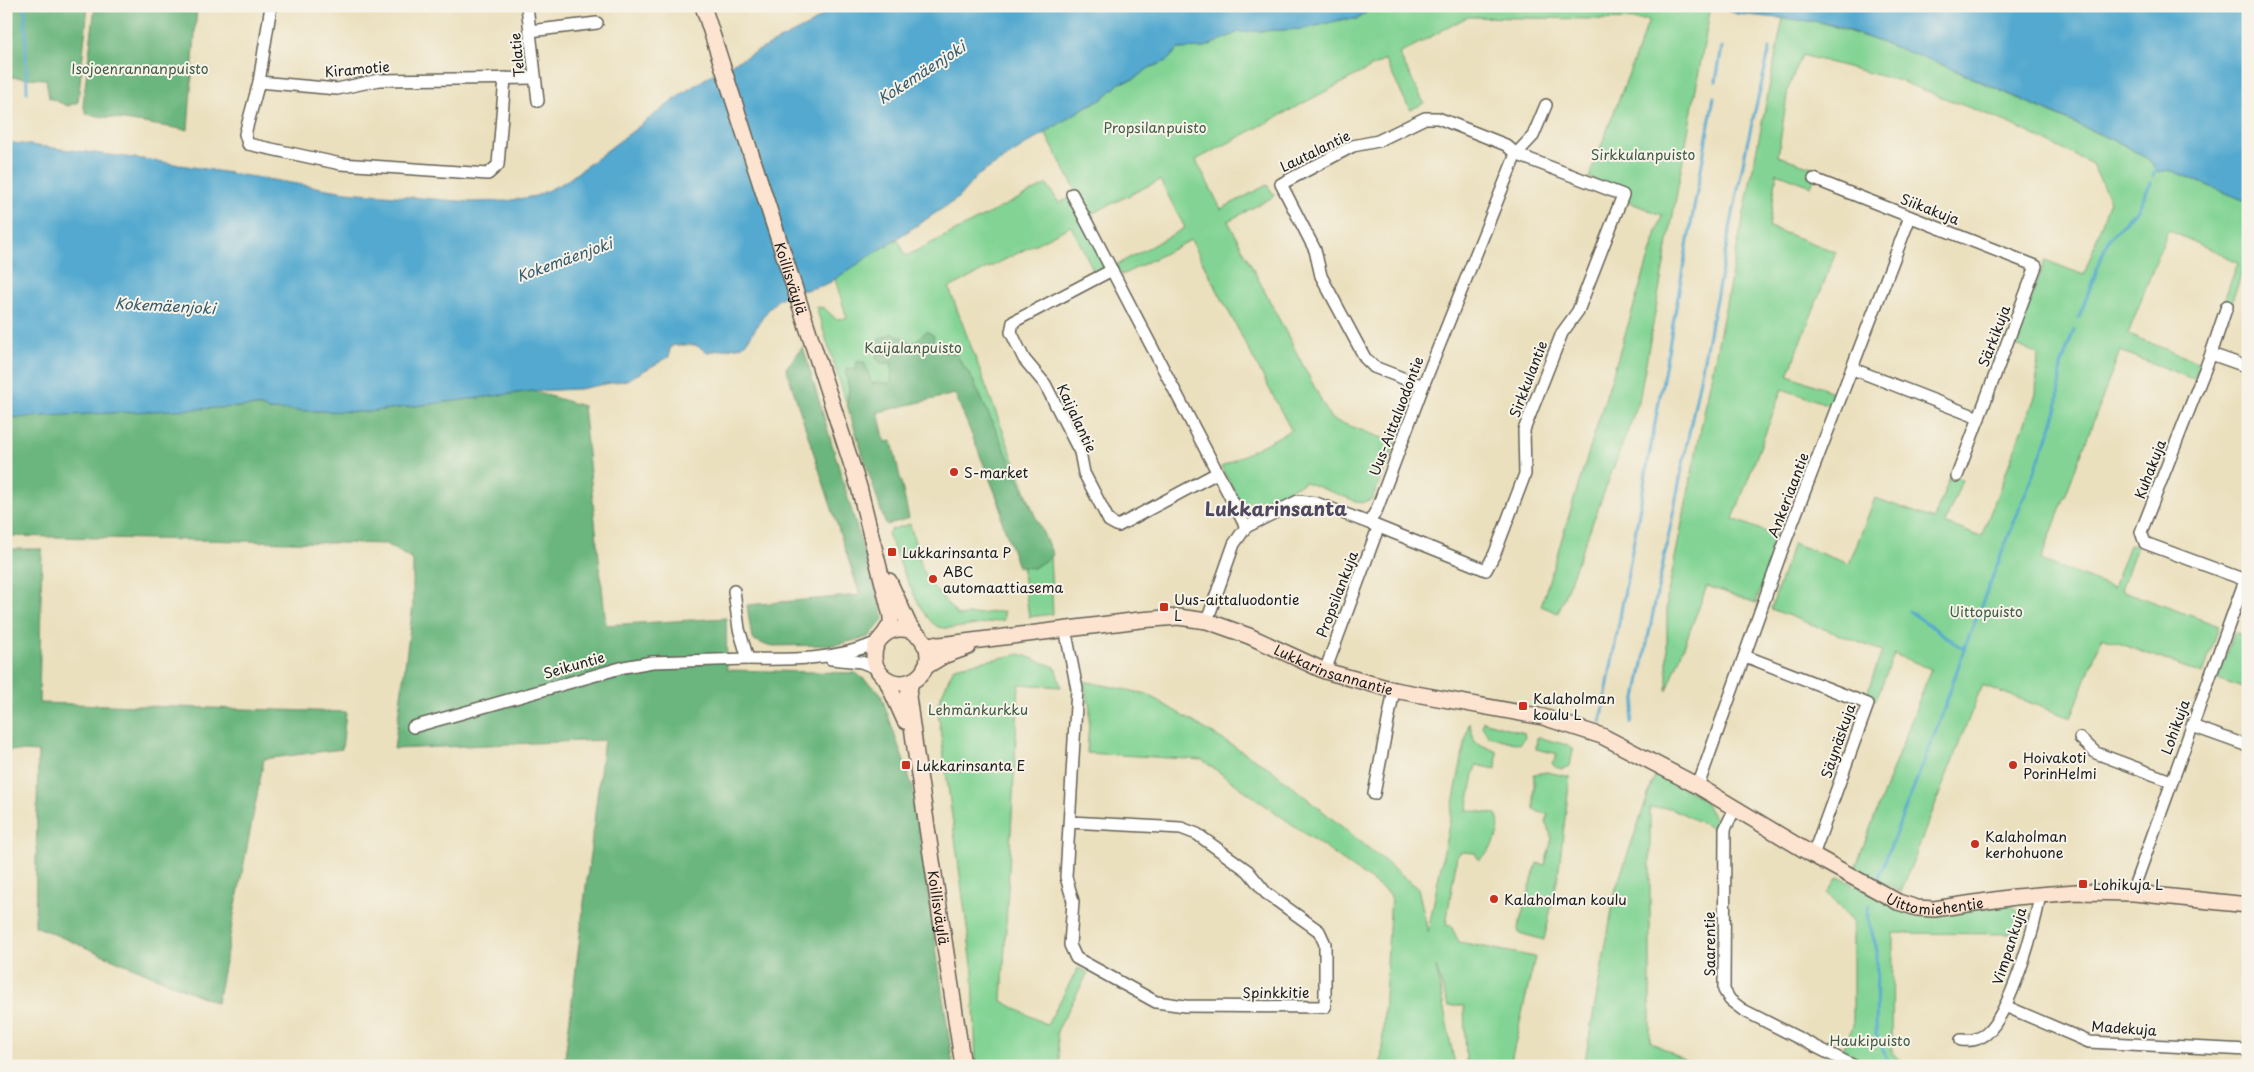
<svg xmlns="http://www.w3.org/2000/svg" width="2254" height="1072" viewBox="0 0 2254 1072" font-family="'Playpen Sans',sans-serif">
<rect width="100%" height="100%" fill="#f7f3e8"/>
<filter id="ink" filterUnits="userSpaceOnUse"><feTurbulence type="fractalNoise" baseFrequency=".02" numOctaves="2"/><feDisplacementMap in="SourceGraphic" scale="10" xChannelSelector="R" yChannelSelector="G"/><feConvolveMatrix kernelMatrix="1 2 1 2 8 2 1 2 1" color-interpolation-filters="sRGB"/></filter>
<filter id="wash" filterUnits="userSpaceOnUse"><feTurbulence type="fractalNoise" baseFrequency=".0096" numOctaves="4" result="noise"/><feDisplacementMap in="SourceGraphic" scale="20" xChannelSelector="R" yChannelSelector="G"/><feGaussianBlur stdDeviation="1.12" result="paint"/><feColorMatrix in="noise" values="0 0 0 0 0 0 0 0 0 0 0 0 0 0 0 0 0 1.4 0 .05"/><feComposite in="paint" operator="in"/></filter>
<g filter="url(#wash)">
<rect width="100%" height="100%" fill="#ebe0be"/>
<g fill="#83d494" stroke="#507858">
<path d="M 1384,6 L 1711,6 L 1639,401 L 1558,613 L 1541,606 L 1662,215 L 1628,202 L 1629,193 L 1589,178 L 1649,20 L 1467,17 L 1399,54 L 1424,103 L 1410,110 L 1385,60 L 1196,160 L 1221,209 L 1267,185 L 1275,196 L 1228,221 L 1331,419 L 1396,443 L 1372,499 L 1361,503 L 1305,482 L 1252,508 L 1242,505 L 1221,467 L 1291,430 L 1191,240 L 1122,275 L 1116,265 L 1185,228 L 1160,180 L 1089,215 L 1045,133 L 1087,106 L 1101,100 L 1120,83 L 1134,79 L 1149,68 L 1167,61 L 1178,49 L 1203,48 L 1238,32 L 1304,29 L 1344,19 L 1358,19 L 1369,10 Z"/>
<path d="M 1783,18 L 1820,22 L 1917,54 L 2124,145 L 2149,160 L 2158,172 L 2170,170 L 2248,202 L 2248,257 L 2230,306 L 2223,303 L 2238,262 L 2168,230 L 2128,334 L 2200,363 L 2193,379 L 2120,351 L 2041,560 L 2113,588 L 2129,545 L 2137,546 L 2121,590 L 2219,626 L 2203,674 L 2102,637 L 2071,718 L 1982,685 L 1901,892 L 1855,868 L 1931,669 L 1894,654 L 1876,700 L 1866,696 L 1882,651 L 1771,609 L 1793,543 L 1849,564 L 1875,498 L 1934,519 L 1951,474 L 1962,480 L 1945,523 L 1981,537 L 2036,394 L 2038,354 L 2014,344 L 2045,260 L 2084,275 L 2110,200 L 2092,164 L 2009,123 L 1900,81 L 1802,55 L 1788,89 L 1778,156 L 1818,169 L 1811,186 L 1777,173 L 1769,227 L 1836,252 L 1788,375 L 1836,393 L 1830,405 L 1782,389 L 1733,519 L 1779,537 L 1756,603 L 1707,586 L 1667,691 L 1667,598 Z"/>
<path d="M 1047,184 L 1059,203 L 1072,197 L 1104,260 L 1101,270 L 1091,275 L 1092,267 L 1071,226 L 949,288 L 1050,556 L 1053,614 L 1029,617 L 1022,565 L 958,392 L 877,412 L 857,362 L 856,370 L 846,374 L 849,388 L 847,405 L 816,307 L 824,308 L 836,319 L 847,318 L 835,279 L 856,264 L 898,239 L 906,256 Z"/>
<path d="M 910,524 L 922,569 L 931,584 L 958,616 L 1004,611 L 1004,620 C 990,622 951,631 939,627 C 921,622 896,553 888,534 L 890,530 Z"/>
<path d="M 2234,632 L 2248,637 L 2248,690 L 2217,679 Z"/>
<path d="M 1020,654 L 1055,667 L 1061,687 L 1019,684 L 1002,1001 L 1047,1025 L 1078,968 L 1088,973 L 1057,1031 L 1060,1066 L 976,1066 L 973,972 L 937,705 L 954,667 Z"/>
<path d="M 1083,681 L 1147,694 L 1268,767 L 1418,888 L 1428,932 L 1469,722 L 1475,742 L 1497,752 L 1496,769 L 1476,765 L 1467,810 L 1496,814 C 1504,830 1493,850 1479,860 L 1475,853 L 1462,852 L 1457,855 L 1446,925 L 1451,926 L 1459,942 L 1535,957 L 1510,1066 L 1488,1066 L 1466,1061 L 1464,1006 L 1448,1006 L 1436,967 L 1455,1066 L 1381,1066 L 1391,895 L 1202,760 L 1087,753 L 1090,707 Z"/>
<path d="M 1483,721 L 1524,733 L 1525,737 L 1519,744 L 1488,736 L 1482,726 Z"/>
<path d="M 1537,737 L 1567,745 L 1573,750 L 1570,766 L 1562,769 L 1555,767 L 1552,763 L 1558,754 L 1536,749 Z"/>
<path d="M 1547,772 L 1570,777 L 1558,876 L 1544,940 L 1519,933 L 1518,928 L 1537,863 L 1545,865 L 1552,838 L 1546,822 L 1548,815 L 1534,810 L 1534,774 Z"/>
<path d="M 1656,772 L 1703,799 L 1717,823 L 1716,830 L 1671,808 L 1650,808 L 1650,1041 L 1694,1066 L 1584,1066 L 1616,888 Z"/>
<path d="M 1838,877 L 1904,909 L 2012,905 L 2021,915 L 2018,934 L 1893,933 L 1892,1052 L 1905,1066 L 1871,1066 L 1841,1051 L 1853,1027 L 1853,921 L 1827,893 Z"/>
</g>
<g fill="#6ab67e" stroke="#43694d">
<path d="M 6,6 L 88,6 L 78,102 L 68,106 L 49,98 L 46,79 L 6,77 Z"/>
<path d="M 95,6 L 197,6 L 188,130 L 86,114 L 83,104 Z"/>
<path d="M 927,331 L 934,336 L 932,344 L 939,350 L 956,354 L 973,380 L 1053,555 L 1034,568 L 1018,567 L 1001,518 L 1002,509 L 955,394 L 878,412 L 885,442 L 892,441 L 909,518 L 887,525 L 884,520 L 847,405 L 849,388 L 846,374 L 848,368 L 856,370 L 856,362 L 864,362 L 872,384 L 878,382 L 891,384 L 892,363 L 881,364 L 876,357 L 879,339 L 893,333 L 913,343 Z"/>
<path d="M 803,347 L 884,619 L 869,637 L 834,645 L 768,646 L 752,639 L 747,605 L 860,595 L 786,368 Z"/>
<path d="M 533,391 L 583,406 L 606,625 L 726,618 L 727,670 L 856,673 L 880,692 L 913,788 L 953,1066 L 564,1066 L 604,740 L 394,749 L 413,605 L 413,560 L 386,544 L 6,536 L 6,417 L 258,406 L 269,410 L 367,412 Z"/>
<path d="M 6,549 L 42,549 L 39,703 L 346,712 L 342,749 L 264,759 L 217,1003 L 35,926 L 38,752 L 6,750 Z"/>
</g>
<g fill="#53a9cf" stroke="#386276">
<path d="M 834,6 L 1384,6 L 1369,10 L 1358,19 L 1344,19 L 1304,29 L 1239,32 L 1203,48 L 1178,49 L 1167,61 L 1149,68 L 1134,79 L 1120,83 L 1101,100 L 1087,106 L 977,176 L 957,199 L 829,283 C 815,289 800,290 787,295 C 767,302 757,331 743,346 L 708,352 L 695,345 L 674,345 L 670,348 L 669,357 L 627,380 L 579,389 L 533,391 L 367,412 L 269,410 L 258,406 L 6,418 L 6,142 L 150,160 L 346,192 L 471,202 L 506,201 L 536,196 L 565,182 L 686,91 L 714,73 L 811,24 Z"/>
<path d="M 1716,6 L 2248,6 L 2248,202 L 2170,170 L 2158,172 L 2149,160 L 2124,145 L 1944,65 L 1839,27 L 1820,22 L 1737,14 Z"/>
</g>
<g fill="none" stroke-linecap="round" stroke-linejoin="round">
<g stroke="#53a9cf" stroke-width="3">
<path d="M 25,6 L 27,92"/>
<path d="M 1716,81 L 1722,47"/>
<path d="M 2153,177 L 2156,168"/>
<path d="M 2079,317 L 2109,238 L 2138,209 L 2151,183"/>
<path d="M 1909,611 L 1964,649"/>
<path d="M 1601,722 L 1714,97"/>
<path d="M 1631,723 L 1747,144 L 1770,48"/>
<path d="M 1877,881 L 1942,715 L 1966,644 L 2047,439 L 2057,410 L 2061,366 L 2074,330"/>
<path d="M 1869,905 L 1867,914 L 1877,951 L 1876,1034 L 1890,1066"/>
</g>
</g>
</g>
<g filter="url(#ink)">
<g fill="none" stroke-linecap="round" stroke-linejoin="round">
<g stroke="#646155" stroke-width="14">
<g id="street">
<path d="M 271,6 L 259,82 L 245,134 L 248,144 L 341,164 L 488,174 L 498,165 L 505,78"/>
<path d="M 527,6 L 538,101"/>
<path d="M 530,31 L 597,23"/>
<path d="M 259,82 L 337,89 L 379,80 L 534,78"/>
<path d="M 1814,179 L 2036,266 L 1957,476"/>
<path d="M 1072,194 L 1246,527"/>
<path d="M 1112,270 L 1013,322 L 1011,332 L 1024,359 L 1045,384 L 1080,452 L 1084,473 L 1109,521 L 1118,526 L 1217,473"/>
<path d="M 2227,306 L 2211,354 L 2141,532 L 2145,543 L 2248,581"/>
<path d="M 2211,354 L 2248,367"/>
<path d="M 1853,369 L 1979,418"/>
<path d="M 1369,523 L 1486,570 L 1495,553 L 1525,474 L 1524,430 L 1562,333 L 1578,311 L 1623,195 L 1526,158 L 1516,154 L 1506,145 L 1438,118 L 1425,118 L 1378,141 L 1353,146 L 1281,184 L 1315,250 L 1321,276 L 1365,358 L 1374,367 L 1423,386"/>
<path d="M 734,591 L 739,629 L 748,659 C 791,660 838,660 878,642"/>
<path d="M 1207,621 L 1234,544 L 1246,527 L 1298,501 L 1316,503 L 1369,523 L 1377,509 L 1423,386 L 1516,154 L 1533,136 L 1546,105"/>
<path d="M 1065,628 L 1077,689 L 1066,877 L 1073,901 L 1070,945 L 1076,958 L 1156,1002 L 1185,1006 L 1325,1007 L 1325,944 L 1319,931 L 1266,893 L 1248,871 L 1197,834 L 1181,828 L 1070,822"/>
<path d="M 1745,656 L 1868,704 L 1813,855"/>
<path d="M 831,659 L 861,662 L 877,668"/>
<path d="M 1325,671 L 1378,528"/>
<path d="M 2192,726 L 2248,746"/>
<path d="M 413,727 L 624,667 L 652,662 L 748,659"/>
<path d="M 2080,738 L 2096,753 L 2171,781"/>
<path d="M 1698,786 L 1782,550 L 1910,217"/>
<path d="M 1374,794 L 1394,690"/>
<path d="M 1735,808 L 1725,829 L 1724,990 L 1730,1000 L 1743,1010 L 1854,1066"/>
<path d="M 2134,893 L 2135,884 L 2248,572"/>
<path d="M 2005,1006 L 2089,1042 L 2248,1050"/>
<path d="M 1961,1040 C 1971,1041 1978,1040 1986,1034 C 2011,1012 2035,927 2040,894"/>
</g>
</g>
<g stroke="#646155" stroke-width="18">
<g id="secondary">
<path id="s1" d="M 703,6 L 859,487 L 891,616 L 891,624 L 883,636"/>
<path d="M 889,581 L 909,625 L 916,634"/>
<circle cx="901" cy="656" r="27"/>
<path id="s2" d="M 924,644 L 940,645 L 1140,620 L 1178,617 L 1207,621 L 1249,636 L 1325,671 L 1394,690 L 1543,717 L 1602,736 L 1698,786 L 1813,855 L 1898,902 L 1917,908 L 1934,909 L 2015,897 L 2076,892 L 2134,893 L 2248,905"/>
<path d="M 925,667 L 943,656 L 968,647"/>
<path d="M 886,679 L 905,721"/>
<path id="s3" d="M 911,681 L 908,696 L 915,748 L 963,1066"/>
</g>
</g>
<use href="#street" stroke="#fff" stroke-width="11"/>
<use href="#secondary" stroke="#fde4d1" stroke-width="15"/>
</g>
</g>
<g fill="#c8321e" stroke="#f7f3e8" stroke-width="2">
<circle cx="954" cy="472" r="5"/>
<rect x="887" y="547" width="10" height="10" rx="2.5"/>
<circle cx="933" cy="579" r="5"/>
<rect x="1159" y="602" width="10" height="10" rx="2.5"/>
<rect x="1518" y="701" width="10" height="10" rx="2.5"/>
<rect x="901" y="760" width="10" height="10" rx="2.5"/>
<circle cx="2013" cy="765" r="5"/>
<circle cx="1975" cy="844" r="5"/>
<rect x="2078" y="879" width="10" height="10" rx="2.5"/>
<circle cx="1494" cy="899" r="5"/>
</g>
<g text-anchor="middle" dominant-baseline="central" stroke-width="4" stroke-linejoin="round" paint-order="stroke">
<g font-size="14" fill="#1c1c1c" stroke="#f7f3e8">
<text transform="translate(517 55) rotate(-96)">Telatie</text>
<text transform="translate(357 69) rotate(-5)">Kiramotie</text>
<text transform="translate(1315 151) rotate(-26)">Lautalantie</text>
<text transform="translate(1930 209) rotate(21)">Siikakuja</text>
<text stroke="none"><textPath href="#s1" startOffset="286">Koillisväylä</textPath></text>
<text transform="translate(1994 336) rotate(-69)">Särkikuja</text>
<text transform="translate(1528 379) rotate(-69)">Sirkkulantie</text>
<text transform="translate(1396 416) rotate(-69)">Uus-Aittaluodontie</text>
<text transform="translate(1077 418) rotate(65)">Kaijalantie</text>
<text transform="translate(2150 469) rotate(-69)">Kuhakuja</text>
<text transform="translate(1788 495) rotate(-69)">Ankeriaantie</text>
<text transform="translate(1337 594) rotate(-69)">Propsilankuja</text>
<text transform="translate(574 665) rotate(-16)">Seikuntie</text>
<text stroke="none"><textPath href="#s2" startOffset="421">Lukkarinsannantie</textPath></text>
<text transform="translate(2175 727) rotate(-70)">Lohikuja</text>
<text transform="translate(1838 741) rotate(-71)">Säynäskuja</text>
<text stroke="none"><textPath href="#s2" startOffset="1075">Uittomiehentie</textPath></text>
<text stroke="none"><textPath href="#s3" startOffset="229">Koillisväylä</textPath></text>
<text transform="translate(1709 944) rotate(-90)">Saarentie</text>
<text transform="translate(2009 946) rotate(-72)">Vimpankuja</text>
<text x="1276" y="992">Spinkkitie</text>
<text transform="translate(2124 1028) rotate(4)">Madekuja</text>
</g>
<g font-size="14" fill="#405c46" stroke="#f7f3e8">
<text x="140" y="68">Isojoenrannanpuisto</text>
<text x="1155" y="127">Propsilanpuisto</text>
<text x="1643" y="154">Sirkkulanpuisto</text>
<text x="913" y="347">Kaijalanpuisto</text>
<text x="1986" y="611">Uittopuisto</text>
<text x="978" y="709">Lehmänkurkku</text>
<text x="1870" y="1040">Haukipuisto</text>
</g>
<g font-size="14" fill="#1c1c1c" stroke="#f7f3e8" text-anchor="start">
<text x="964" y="472">S-market</text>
<text x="902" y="552">Lukkarinsanta P</text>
<text x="943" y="571">ABC<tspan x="943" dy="16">automaattiasema</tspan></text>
<text x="1174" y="599">Uus-aittaluodontie<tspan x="1174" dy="16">L</tspan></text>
<text x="1533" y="698">Kalaholman<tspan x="1533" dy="16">koulu L</tspan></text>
<text x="2023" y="757">Hoivakoti<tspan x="2023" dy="16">PorinHelmi</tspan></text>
<text x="916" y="765">Lukkarinsanta E</text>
<text x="1985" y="836">Kalaholman<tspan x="1985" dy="16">kerhohuone</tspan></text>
<text x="2093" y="884">Lohikuja L</text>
<text x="1504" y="899">Kalaholman koulu</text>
</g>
<g font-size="15" font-style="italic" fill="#355b6d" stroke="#f7f3e8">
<text transform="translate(921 72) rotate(-33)">Kokemäenjoki</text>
<text transform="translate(564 259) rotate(-20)">Kokemäenjoki</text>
<text transform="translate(165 305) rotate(3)">Kokemäenjoki</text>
</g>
<g font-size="19" font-weight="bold" fill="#4e4861" stroke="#f7f3e8">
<text x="1276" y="508">Lukkarinsanta</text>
</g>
</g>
<rect width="2254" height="1072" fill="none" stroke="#f7f3e8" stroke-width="25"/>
</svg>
